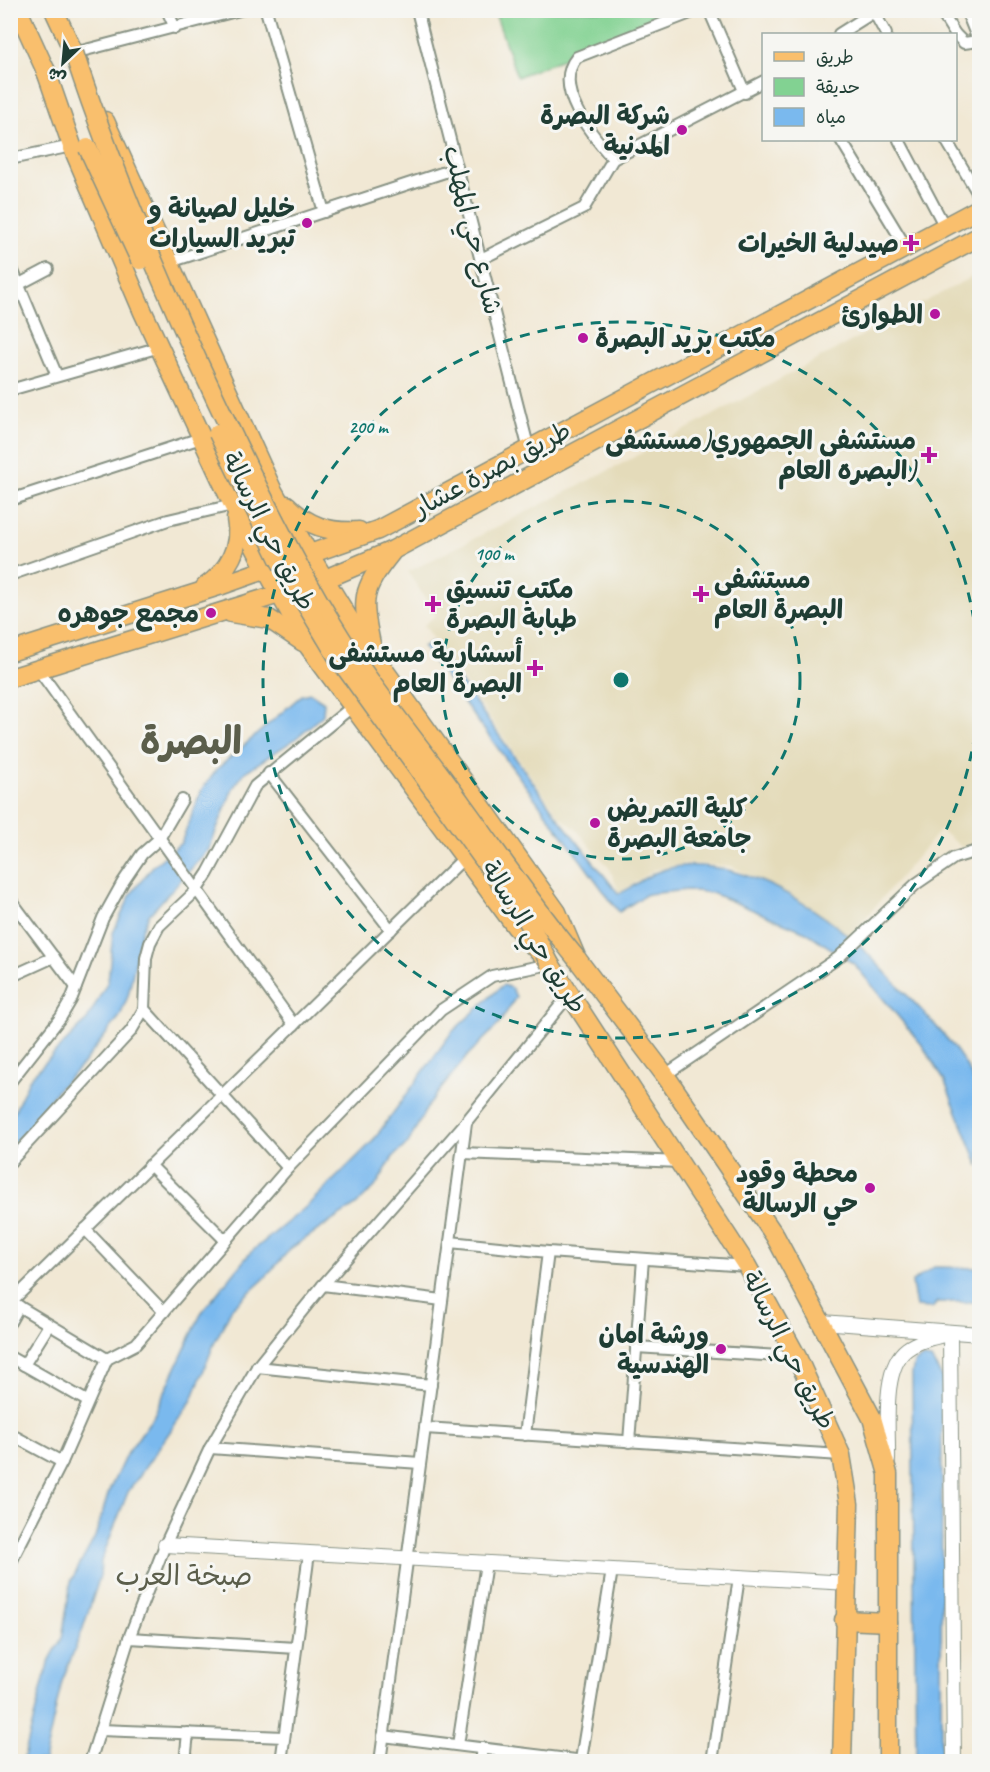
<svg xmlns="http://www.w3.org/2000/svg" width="990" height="1772" viewBox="0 0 990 1772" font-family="Caveat,'Playpen Sans Arabic',sans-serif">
<rect width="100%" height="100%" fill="#f6f6f2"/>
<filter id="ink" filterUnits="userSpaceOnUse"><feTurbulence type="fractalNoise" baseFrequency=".0167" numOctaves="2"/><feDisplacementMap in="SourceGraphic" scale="12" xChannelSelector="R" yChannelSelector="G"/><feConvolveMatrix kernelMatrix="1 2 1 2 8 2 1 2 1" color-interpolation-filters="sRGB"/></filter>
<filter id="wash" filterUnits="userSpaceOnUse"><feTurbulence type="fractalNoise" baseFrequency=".008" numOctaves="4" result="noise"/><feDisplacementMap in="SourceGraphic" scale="24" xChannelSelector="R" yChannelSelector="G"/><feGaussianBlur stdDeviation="1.35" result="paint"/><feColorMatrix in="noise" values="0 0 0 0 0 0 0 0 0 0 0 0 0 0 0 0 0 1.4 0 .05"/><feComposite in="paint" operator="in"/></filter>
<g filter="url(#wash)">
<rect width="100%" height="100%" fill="#f1e8d4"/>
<path fill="#e4dbba" d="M 979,273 L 979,844 L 963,848 L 940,830 L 850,936 L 787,893 L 731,866 L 686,863 L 653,870 L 619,893 L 610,869 L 575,828 L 560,817 L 424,625 L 436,615 L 408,572 L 623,463 Z"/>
<path fill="#82d292" stroke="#508863" stroke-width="1.5" d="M 494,10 L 684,11 L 517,77 Z"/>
<g fill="#7ab9ee" stroke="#4c7b91" stroke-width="1.5">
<path d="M 432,642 L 560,820 L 618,893 C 627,892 636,883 645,878 C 663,867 682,864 702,866 C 759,870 825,912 865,951 C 879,965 892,980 906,994 C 929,1018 964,1053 975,1084 C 984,1109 979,1139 979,1166 L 944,1080 L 922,1045 L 854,964 L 806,932 L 712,893 L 687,890 L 647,894 L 619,912 L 423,647 Z"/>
<path d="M 310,693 L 324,702 L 323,715 L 294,740 L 245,772 L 233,788 L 209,849 L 149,915 L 142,930 L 128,996 L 120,1016 L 83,1064 L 57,1090 L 27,1131 L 11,1145 L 11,1119 L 30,1078 L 87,1020 L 108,981 L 113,933 L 131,894 L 153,866 L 181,843 L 202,789 L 217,769 L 302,695 Z"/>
<path d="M 503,985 L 512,988 L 516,997 L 499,1024 L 468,1055 L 429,1104 L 408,1143 L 393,1157 L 375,1187 L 356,1205 L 291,1248 L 264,1279 L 232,1308 L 214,1344 L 192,1400 L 128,1492 L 101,1561 L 100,1576 L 82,1631 L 62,1681 L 44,1761 L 23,1761 L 48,1663 L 62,1638 L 71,1581 L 95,1537 L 109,1491 L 126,1455 L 153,1417 L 202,1312 L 250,1253 L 307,1206 L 372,1142 L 452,1032 Z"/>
<path d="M 934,1267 L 979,1268 L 979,1302 L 938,1302 L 932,1308 L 916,1307 L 912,1282 Z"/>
<path d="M 922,1358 L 931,1359 L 942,1377 L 941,1762 L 916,1761 L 912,1374 L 914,1363 Z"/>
</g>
</g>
<g filter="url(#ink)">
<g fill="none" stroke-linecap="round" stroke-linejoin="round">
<g stroke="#889284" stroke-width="14">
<g id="minor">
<path d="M 167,10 L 175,28"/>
<path d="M 266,10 L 324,212"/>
<path d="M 417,10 L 529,450"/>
<path d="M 709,10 L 745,93"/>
<path d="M 873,10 L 886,34"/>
<path d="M 940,10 L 955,34"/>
<path d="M 966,10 L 980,45"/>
<path d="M 839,34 L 877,10"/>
<path d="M 956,35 L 964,43 L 978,41"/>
<path d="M 74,53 L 240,10"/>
<path d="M 841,140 L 907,249"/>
<path d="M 899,140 L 945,227"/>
<path d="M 946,140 L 980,197"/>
<path d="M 10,159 L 72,146"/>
<path d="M 613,159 C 592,135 551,88 577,57 L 698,10"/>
<path d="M 481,259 L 584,208 L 613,159 L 764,81"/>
<path d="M 170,262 L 457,168"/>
<path d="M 10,264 L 57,376"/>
<path d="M 10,289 L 48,269"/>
<path d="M 10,390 L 160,347"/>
<path d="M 10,500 L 201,438"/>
<path d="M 10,575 L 168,520 L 233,505"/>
<path d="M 38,669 L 294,1025"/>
<path d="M 269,773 L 391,930"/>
<path d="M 10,899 L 76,987"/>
<path d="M 10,977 L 54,957"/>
<path d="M 144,1009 L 288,1168"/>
<path d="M 665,1075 L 838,958 L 916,884 L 954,858 L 980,850"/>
<path d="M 10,1082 L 61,1017 L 71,1000 L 103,918 L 123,882 L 142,854 L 159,839 L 182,800"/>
<path d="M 462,1153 L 680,1162"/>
<path d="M 10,1162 L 131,1031 L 144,1009 L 146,958 L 150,943 L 159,926 L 196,891 L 208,873 L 255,786 L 353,706"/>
<path d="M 150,1165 L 225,1240"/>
<path d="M 85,1229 L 164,1312"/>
<path d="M 450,1242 L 548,1252 L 747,1266"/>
<path d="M 323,1285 L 442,1300"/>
<path d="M 10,1301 L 107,1359"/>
<path d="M 11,1302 L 464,858"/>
<path d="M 10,1322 L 19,1306"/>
<path d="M 636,1347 L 797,1357"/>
<path d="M 10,1357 L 87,1401"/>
<path d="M 24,1365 L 49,1325"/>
<path d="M 257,1367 L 431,1385"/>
<path d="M 425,1428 L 841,1455"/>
<path d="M 10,1434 L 62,1462"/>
<path d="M 525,1435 L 548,1252"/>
<path d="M 629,1442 L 643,1259"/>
<path d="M 210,1448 L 420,1463"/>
<path d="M 10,1564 L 62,1462 L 107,1359 L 136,1344 L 288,1168 L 441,1010 L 492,976 L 550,964"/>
<path d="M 129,1638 L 296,1648"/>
<path d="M 100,1730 L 284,1737"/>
<path d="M 383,1736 L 592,1762"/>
<path d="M 458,1745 L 486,1563"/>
<path d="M 581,1760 L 612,1570"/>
<path d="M 90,1762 L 129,1638 L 165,1545 L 210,1448 L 257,1367 L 323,1285 L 466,1122 L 569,995"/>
<path d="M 185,1762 L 188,1733"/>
<path d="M 281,1762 L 309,1553"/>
<path d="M 380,1762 L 466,1123"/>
<path d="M 480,1762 L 482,1748"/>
<path d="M 712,1762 L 739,1577"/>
</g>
</g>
<g stroke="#889284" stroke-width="16">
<g id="tertiary">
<path d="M 822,1322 L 980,1334"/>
<path d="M 950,1334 L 954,1762"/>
<path d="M 888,1460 C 889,1429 881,1368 907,1349 C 919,1340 936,1337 950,1334"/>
<path d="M 165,1545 L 849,1583"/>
</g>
</g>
<g stroke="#889284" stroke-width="21">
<g id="primary">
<path d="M 18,10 L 50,80"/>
<path d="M 54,10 L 80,66"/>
<path d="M 46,71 L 72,146 L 143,312 L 233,505 L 266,569 L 309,647 L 516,927 L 550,964 L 747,1266 L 797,1357 L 841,1455 L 849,1504 L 842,1762"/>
<path d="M 105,121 L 272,489 L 309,554 L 357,632 L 557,912 L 577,959 L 665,1075 L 775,1236 L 872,1418 L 888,1474 L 888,1762"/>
<path d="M 287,505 C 307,526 329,533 359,531"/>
<path d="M 316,583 L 393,550 L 980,236"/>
<path d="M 205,587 C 228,571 242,547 236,519"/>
<path d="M 231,613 L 269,619 L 303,642"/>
<path d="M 372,649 C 362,600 359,593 391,553"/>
<path d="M 10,652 L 219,586 L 378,530 L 980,208"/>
<path d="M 10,678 L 289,591"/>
<path d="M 844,1620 L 888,1622"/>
</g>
</g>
<use href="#minor" stroke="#fff" stroke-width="10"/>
<use href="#tertiary" stroke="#fff" stroke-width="14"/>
<use href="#primary" stroke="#f9bf6d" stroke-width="18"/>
<g stroke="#889284" stroke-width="21" stroke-linecap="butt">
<g id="primary-bridge">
<path d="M 74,53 C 113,172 163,288 217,402 C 253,478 289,553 333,625 C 371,688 419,744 462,804 C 500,856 536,910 577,959"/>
<path d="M 88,148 L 140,260"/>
<path d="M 218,433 L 279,559 L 335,653 L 528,921 L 550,964"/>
</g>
</g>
<use href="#primary-bridge" stroke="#f9bf6d" stroke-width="18"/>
</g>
</g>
<g fill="none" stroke="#0f766e" stroke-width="3" stroke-dasharray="10 8">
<circle cx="621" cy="680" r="179"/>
<circle cx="621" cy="680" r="358"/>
</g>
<g fill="#b5179e" stroke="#f6f6f2" stroke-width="2">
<circle cx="682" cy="130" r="6"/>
<circle cx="307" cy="223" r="6"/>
<path d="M908 234h6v6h6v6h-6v6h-6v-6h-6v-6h6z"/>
<circle cx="935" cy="314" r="6"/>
<circle cx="583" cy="338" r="6"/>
<path d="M926 446h6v6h6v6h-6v6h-6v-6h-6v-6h6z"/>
<path d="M698 585h6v6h6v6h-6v6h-6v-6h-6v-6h6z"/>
<path d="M430 595h6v6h6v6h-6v6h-6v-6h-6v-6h6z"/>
<circle cx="211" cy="613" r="6"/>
<path d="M532 659h6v6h6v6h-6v6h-6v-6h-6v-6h6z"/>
<circle cx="595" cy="823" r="6"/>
<circle cx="870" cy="1188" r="6"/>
<circle cx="721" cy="1349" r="6"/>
</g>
<g text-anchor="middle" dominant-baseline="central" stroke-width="6" stroke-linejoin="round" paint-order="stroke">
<g font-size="26" font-weight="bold" fill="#1f3d34" stroke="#f6f6f2" text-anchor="end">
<text x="670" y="115">شركة البصرة<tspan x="670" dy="30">المدنية</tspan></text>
<text x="295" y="208">خليل لصيانة و<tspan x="295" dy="30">تبريد السيارات</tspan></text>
<text x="899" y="243">صيدلية الخيرات</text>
<text x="923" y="314">الطوارئ</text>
<text x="595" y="338" text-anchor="start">مكتب بريد البصرة</text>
<text x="916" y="440">مستشفى الجمهوري(مستشفى<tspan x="916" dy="30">البصره العام)</tspan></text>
<text x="714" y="579" text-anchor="start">مستشفى<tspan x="714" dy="30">البصرة العام</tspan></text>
<text x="446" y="589" text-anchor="start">مكتب تنسيق<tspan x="446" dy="30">طبابة البصرة</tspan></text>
<text x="199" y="613">مجمع جوهره</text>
<text x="522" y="653">أسشارية مستشفى<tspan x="522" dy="30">البصرة العام</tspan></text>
<text x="607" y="808" text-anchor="start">كلية التمريض<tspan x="607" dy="30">جامعة البصرة</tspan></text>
<text x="858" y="1173">محطة وقود<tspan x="858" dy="30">حي الرسالة</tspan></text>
<text x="709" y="1334">ورشة امان<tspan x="709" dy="30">الهندسية</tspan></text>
</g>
<g font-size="26" fill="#1f3d34" stroke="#f6f6f2">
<text transform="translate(473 230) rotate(76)">شارع حي المهلب</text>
<text transform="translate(492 469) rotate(-28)">طريق بصرة عشار</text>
<text transform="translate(269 531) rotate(63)">طريق حي الرسالة</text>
<text transform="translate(534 937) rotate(58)">طريق حي الرسالة</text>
<text transform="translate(789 1350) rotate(63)">طريق حي الرسالة</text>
</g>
<g font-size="28" fill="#5b5e4b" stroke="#f6f6f2">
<text x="184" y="1575">صبخة العرب</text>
</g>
<g font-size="38" font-weight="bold" fill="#5b5e4b" stroke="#f6f6f2">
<text x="191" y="741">البصرة</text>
</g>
</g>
<circle cx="621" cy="680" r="9" fill="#0f766e" stroke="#f6f6f2" stroke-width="3"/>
<g font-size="18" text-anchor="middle" font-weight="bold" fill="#0f766e" stroke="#f6f6f2" stroke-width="6" stroke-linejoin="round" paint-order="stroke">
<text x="368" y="433">200 m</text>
<text x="494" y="560">100 m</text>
</g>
<rect width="990" height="1772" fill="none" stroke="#f6f6f2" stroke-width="36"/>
<rect x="762" y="33" width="195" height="108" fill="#f6f6f2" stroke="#a0aca6" stroke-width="1.5"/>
<rect x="774" y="52" width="30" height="9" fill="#f9bf6d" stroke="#a0aca6" stroke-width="1.5"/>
<text x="816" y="63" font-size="18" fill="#1f3d34">طريق</text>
<rect x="774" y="78" width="30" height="18" fill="#82d292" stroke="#a0aca6" stroke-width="1.5"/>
<text x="816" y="93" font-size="18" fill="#1f3d34">حديقة</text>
<rect x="774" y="108" width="30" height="18" fill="#7ab9ee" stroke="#a0aca6" stroke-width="1.5"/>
<text x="816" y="123" font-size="18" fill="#1f3d34">مياه</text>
<g transform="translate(63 63) rotate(206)" stroke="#f6f6f2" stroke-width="4.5" paint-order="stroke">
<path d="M0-4.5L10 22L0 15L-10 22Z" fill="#1f3d34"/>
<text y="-9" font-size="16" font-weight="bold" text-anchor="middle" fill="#1f3d34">ش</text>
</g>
</svg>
